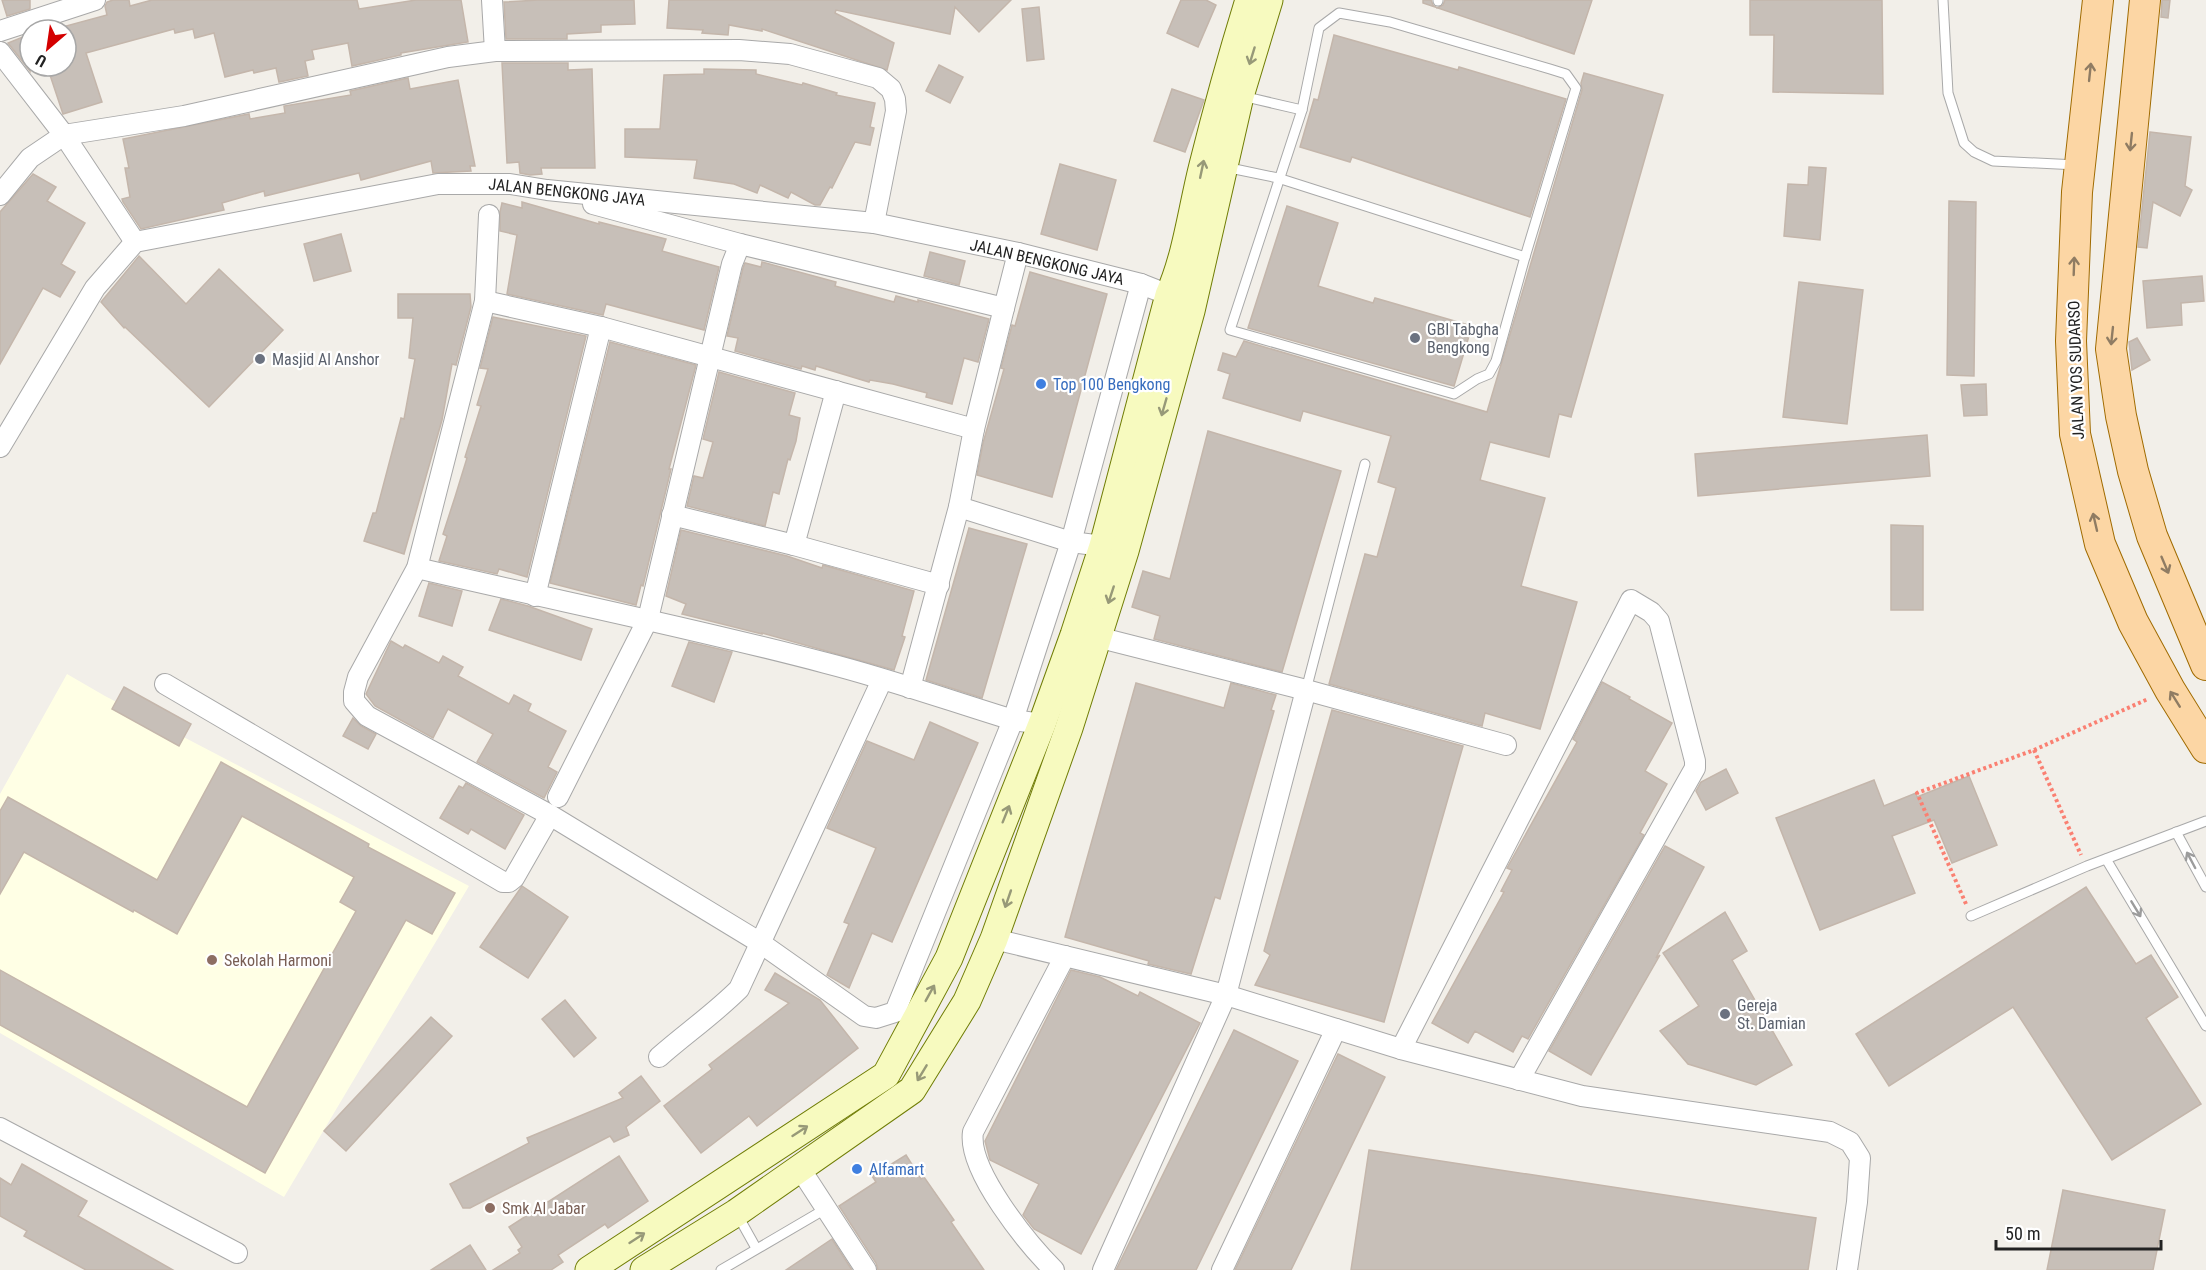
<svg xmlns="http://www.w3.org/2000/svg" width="2206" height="1270" viewBox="0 0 2206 1270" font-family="'Roboto Condensed',sans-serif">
<rect width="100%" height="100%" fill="#f2efe9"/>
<path fill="#ffffe5" d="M 67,674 L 105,696 L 469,886 L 284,1197 L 0,1033 L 0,794 Z"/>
<g fill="#c7bfb8" stroke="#c4b6ab" stroke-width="1.5">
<path d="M 2,0 L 30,0 L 30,9 L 7,16 Z"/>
<path d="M 113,0 L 129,0 L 130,6 L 152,0 L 357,0 L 359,9 L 416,0 L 461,0 L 468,42 L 401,53 L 401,55 L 352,66 L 348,43 L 312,50 L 314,59 L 305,61 L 308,76 L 279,82 L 276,68 L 254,73 L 253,70 L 225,77 L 214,33 L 195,38 L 193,29 L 175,33 L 174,29 L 86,53 L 102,102 L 63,114 L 47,66 L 66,66 L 66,26 L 107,15 L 105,6 L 107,2 Z"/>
<path d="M 539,0 L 634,0 L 635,24 L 601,25 L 601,32 L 567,34 L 567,39 L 506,39 L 504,2 Z"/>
<path d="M 669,0 L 1011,0 L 979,32 L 955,7 L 950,34 L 836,10 L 835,13 L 894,43 L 887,70 L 762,29 L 762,31 L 729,25 L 728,35 L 702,33 L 703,30 L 667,28 Z"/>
<path d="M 1181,0 L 1206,0 L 1216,5 L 1198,47 L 1167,33 Z"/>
<path d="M 1423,0 L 1431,0 L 1433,5 L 1437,8 L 1443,5 L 1445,0 L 1592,0 L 1574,54 L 1423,3 Z"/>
<path d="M 1750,0 L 1882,0 L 1883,94 L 1773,92 L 1774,35 L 1750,35 Z"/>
<path d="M 2162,0 L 2170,0 L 2168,18 L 2161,17 Z"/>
<path d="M 1039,7 L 1044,59 L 1027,61 L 1022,9 Z"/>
<path d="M 30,34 L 30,71 L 8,43 Z"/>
<path d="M 1334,35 L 1458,70 L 1459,67 L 1566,99 L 1530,217 L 1352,157 L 1350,162 L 1300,147 L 1314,99 L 1318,100 Z"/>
<path d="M 502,63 L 568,63 L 568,70 L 592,69 L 595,168 L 541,168 L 542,174 L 530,175 L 520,173 L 519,162 L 507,163 Z"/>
<path d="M 939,65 L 963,77 L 950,103 L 926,91 Z"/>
<path d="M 704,69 L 756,70 L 756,74 L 802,85 L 803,83 L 837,93 L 836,95 L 875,103 L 870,127 L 874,128 L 870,145 L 855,142 L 832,188 L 830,187 L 820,205 L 815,205 L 791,192 L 788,198 L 760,185 L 757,193 L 734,184 L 694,178 L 697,160 L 625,157 L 625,129 L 660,129 L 664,75 L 704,74 Z"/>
<path d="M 1584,73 L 1663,95 L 1571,417 L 1559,414 L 1549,457 L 1490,442 L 1480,480 L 1545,498 L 1521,586 L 1577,602 L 1540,729 L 1485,713 L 1482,726 L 1329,684 L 1365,554 L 1377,557 L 1396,488 L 1378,482 L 1391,436 L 1303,411 L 1300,421 L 1223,398 L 1230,374 L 1218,370 L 1223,353 L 1236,357 L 1244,341 L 1487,412 L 1582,90 L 1581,83 Z"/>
<path d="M 408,78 L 410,89 L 458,80 L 475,166 L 470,166 L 471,171 L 433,173 L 431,161 L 361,180 L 359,173 L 265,196 L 264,191 L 222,203 L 224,210 L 141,229 L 123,202 L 122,199 L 130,197 L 125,168 L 129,168 L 123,139 L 249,114 L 250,119 L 285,113 L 284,106 L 351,95 L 350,91 Z"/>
<path d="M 1172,89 L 1204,100 L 1185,152 L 1154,141 Z"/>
<path d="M 2150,132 L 2191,137 L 2185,186 L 2192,190 L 2180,216 L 2153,202 L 2147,248 L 2138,247 Z"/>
<path d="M 1060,164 L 1116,180 L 1097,250 L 1041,234 Z"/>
<path d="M 1809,167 L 1826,168 L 1820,240 L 1784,236 L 1788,184 L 1808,185 Z"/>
<path d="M 33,174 L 56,187 L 47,201 L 85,223 L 61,264 L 75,272 L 60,297 L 43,288 L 0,364 L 0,212 Z"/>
<path d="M 1949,201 L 1976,202 L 1974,376 L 1947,375 Z"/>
<path d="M 522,202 L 599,224 L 599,222 L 666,239 L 662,251 L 719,267 L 704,330 L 606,304 L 603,315 L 507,294 L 517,235 L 500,231 L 500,212 L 502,203 L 522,208 Z"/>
<path d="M 1287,206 L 1338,223 L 1318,286 L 1373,303 L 1375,298 L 1472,326 L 1454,386 L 1248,328 Z"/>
<path d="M 341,234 L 351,271 L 314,281 L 304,244 Z"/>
<path d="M 930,252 L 965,261 L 959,285 L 924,276 Z"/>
<path d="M 139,256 L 186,304 L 219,269 L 283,330 L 209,407 L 125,327 L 124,328 L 101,302 Z"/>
<path d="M 762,262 L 836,282 L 835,286 L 894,302 L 896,296 L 918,302 L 918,300 L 989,319 L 978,362 L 964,358 L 952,404 L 926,397 L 927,393 L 893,384 L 870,380 L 869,382 L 816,366 L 815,370 L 802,366 L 801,369 L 735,351 L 738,338 L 727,336 L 743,268 L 745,263 L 761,267 Z"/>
<path d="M 1030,272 L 1107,294 L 1052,497 L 977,475 L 983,443 L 1004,369 L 1001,368 L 1012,325 L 1015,326 Z"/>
<path d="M 2202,276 L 2204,301 L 2181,303 L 2182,325 L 2147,328 L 2143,281 Z"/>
<path d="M 1799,282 L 1863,290 L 1847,424 L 1783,417 Z"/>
<path d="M 398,294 L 470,294 L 471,307 L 456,365 L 452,364 L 442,420 L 404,554 L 364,541 L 373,513 L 376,513 L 401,418 L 404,419 L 415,359 L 409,358 L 413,318 L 398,318 Z"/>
<path d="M 493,317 L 586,336 L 527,577 L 499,569 L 497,574 L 439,561 L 447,536 L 443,534 L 455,497 L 467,458 L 465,457 L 481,406 L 477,405 L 488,369 L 480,368 Z"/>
<path d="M 2137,338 L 2150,360 L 2132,370 L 2129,342 Z"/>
<path d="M 610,342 L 696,365 L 669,469 L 671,469 L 643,586 L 641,585 L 636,605 L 550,583 Z"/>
<path d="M 719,372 L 795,393 L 789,415 L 800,418 L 796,441 L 790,460 L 788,459 L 779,494 L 773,492 L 765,526 L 687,506 L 694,476 L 703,478 L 713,442 L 703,439 Z"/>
<path d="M 1986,384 L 1987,415 L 1964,416 L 1961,385 Z"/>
<path d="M 1208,431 L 1341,471 L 1282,672 L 1154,639 L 1160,616 L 1132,607 L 1143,571 L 1170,579 Z"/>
<path d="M 1927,435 L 1930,476 L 1698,496 L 1695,454 Z"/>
<path d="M 1891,525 L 1923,526 L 1923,610 L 1891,610 Z"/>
<path d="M 969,528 L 1027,544 L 982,698 L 926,680 Z"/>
<path d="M 681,530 L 787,556 L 822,568 L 823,565 L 914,591 L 902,636 L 905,637 L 894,670 L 762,633 L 762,634 L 682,614 L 686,604 L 666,596 Z"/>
<path d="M 429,583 L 462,591 L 452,626 L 419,616 Z"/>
<path d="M 501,599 L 528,606 L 592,629 L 581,660 L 489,630 Z"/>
<path d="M 391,641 L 403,648 L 405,645 L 439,663 L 443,656 L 463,667 L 458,676 L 509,704 L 514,695 L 531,704 L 528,711 L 566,731 L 548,767 L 557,772 L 544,798 L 477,762 L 493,734 L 448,709 L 433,738 L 375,706 L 366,694 Z"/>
<path d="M 689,642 L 732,652 L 714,702 L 672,686 Z"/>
<path d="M 1602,682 L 1630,697 L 1629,699 L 1672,723 L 1645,771 L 1667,784 L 1640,833 L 1644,835 L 1528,1039 L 1522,1036 L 1513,1052 L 1475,1031 L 1468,1043 L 1432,1023 L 1504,892 L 1501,891 L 1512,870 L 1507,868 L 1577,742 L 1573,739 Z"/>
<path d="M 1136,683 L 1224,708 L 1231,683 L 1276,695 L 1271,710 L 1274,711 L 1220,899 L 1215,897 L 1191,974 L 1148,964 L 1149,961 L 1065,937 Z"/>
<path d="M 124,687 L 191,724 L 179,746 L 112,709 Z"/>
<path d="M 1332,710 L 1463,746 L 1384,1022 L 1255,985 L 1270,955 L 1264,951 Z"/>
<path d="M 353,718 L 361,726 L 376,734 L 368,749 L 343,736 Z"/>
<path d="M 930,722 L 978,743 L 892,942 L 872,933 L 849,988 L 827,975 L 849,924 L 844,922 L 876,848 L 827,828 L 867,741 L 914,760 Z"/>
<path d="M 221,762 L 369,844 L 368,847 L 455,893 L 432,934 L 406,920 L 265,1173 L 0,1025 L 0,970 L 247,1107 L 356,911 L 340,902 L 354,877 L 242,816 L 177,934 L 134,910 L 133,912 L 24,852 L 0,894 L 0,811 L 8,797 L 157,880 Z"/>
<path d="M 1726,769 L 1738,793 L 1706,810 L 1696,791 L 1701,782 Z"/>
<path d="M 1969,776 L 1997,845 L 1952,863 L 1934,820 L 1892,836 L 1915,893 L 1820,930 L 1776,818 L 1874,780 L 1884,806 L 1916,793 L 1917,797 Z"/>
<path d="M 466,783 L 524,815 L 505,849 L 471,829 L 468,834 L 440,818 L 459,786 L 463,788 Z"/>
<path d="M 1665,846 L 1704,867 L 1656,958 L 1660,955 L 1591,1075 L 1549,1051 Z"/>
<path d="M 522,886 L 568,917 L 528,978 L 480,947 Z"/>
<path d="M 2086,887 L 2136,964 L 2151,955 L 2178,997 L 2146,1018 L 2201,1104 L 2112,1160 L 2013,1007 L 1889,1086 L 1856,1034 Z"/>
<path d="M 1725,912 L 1747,951 L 1732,960 L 1792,1065 L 1756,1085 L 1688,1064 L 1660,1031 L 1699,1006 L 1663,953 Z"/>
<path d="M 1071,970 L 1100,977 L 1138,996 L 1140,992 L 1200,1023 L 1081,1254 L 1034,1229 L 1023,1215 L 1039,1184 L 990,1160 L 985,1141 Z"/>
<path d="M 775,973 L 820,1000 L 858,1048 L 757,1126 L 749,1116 L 701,1153 L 664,1106 L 712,1069 L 709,1065 L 789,1003 L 765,990 Z"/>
<path d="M 565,1000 L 596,1038 L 574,1057 L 542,1019 Z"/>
<path d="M 431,1017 L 452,1036 L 346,1151 L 324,1131 Z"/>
<path d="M 1234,1030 L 1298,1061 L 1196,1270 L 1116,1270 Z"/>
<path d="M 1338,1054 L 1385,1077 L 1291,1270 L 1235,1270 Z"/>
<path d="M 641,1076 L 660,1101 L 626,1127 L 629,1135 L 614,1142 L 610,1136 L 470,1208 L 463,1208 L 450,1184 L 529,1143 L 527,1138 L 623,1098 L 619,1093 Z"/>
<path d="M 1369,1150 L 1816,1218 L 1808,1270 L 1351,1270 Z"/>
<path d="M 906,1155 L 921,1179 L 924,1177 L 954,1220 L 951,1222 L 984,1270 L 878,1270 L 876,1263 L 839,1206 L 876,1182 L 872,1176 Z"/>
<path d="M 619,1156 L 648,1201 L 608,1228 L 605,1224 L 558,1255 L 563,1262 L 551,1270 L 493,1270 L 520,1253 L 518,1250 L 522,1247 L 509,1227 Z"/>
<path d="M 22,1164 L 87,1201 L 78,1216 L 173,1270 L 86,1270 L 24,1236 L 27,1231 L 0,1216 L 0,1178 L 11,1185 Z"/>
<path d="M 2063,1190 L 2165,1210 L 2153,1270 L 2047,1270 Z"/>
<path d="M 832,1239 L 852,1270 L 786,1270 Z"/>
<path d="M 470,1245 L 486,1270 L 431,1270 Z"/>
</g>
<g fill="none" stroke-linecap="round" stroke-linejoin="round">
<g stroke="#a9a9a9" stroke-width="11">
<g id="service">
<path d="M 1943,0 L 1948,93 L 1964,143 L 1974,152 L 1993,161 L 2077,165"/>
<path d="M 1438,1 L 1438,0"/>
<path d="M 1339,13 L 1390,22 L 1550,69 L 1566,74 L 1576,88 L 1525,257 L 1496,361 L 1489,374 L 1477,379 L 1454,394 L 1230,330 L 1302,110 L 1319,28 Z"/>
<path d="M 1242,96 L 1302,110"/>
<path d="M 1225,167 L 1278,178 L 1525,257"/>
<path d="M 1306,690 L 1365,464"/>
<path d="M 2176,832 L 2206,887"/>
<path d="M 2106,859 L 2206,1026"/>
<path d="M 1971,916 L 2087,866 L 2206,821"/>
<path d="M 737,1214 L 756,1248"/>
<path d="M 721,1270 L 827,1208"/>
</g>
</g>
<g stroke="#a9a9a9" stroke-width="22">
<g id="minor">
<path d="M 492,0 L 495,51"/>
<path d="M 0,31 L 95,0"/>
<path d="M 0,52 L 64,135 L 135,242"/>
<path d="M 0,195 L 30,158 L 64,135 L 184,116 L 448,57 L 495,51 L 739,50 L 790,54 L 878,78 L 891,89 L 895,99 L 896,111 L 874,223"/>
<path d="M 593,204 L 740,244 L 1004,308 L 1018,253"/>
<path d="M 489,215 L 485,301 L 417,568 L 358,677 L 354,692 L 354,701 L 367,716 L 550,815 L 759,942 L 864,1016 L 876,1018 L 895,1012 L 1013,720 L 1071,542 L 1141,284"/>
<path d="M 485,301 L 601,327 L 974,429"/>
<path d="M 0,447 L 95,288 L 135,242 L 438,184 L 510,184 L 547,190 L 874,223 L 1018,253 L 1141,284 L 1169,295"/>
<path d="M 959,507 L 1071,542 L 1103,546"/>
<path d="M 672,515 L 794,545 L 939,585"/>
<path d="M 794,545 L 836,391"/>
<path d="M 417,568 C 553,600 690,627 826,663 C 889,679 951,701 1013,720 L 1042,724"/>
<path d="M 535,596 L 601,327"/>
<path d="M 1097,637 L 1306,690 L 1506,745"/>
<path d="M 165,684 L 503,882 L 509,882 L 514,878 L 550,815"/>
<path d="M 910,688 L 959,507 L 974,429 L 1004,308"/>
<path d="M 558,797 L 648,619 L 732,264 L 740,244"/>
<path d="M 994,939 L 1226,995 L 1401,1049 L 1582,1096 L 1830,1132 L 1850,1142 L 1860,1158 L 1857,1202 L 1847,1270"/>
<path d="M 1401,1049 L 1631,600 L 1651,612 L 1659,621 L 1695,761 L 1695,768 L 1519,1080"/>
<path d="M 659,1057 C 685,1034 714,1014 739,989 L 882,680"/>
<path d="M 0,1128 L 237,1253"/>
<path d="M 801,1170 L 866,1270"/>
<path d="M 1054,1270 C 1028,1244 967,1170 973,1132 L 1065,956"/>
<path d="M 1103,1270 L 1226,995 L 1306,690"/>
<path d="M 1222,1270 L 1336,1029"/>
</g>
</g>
<g stroke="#707d05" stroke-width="29">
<g id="secondary">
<path d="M 589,1270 L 886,1075 L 949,958 L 1042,724 L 1074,635 L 1103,546 L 1169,295 C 1187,254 1192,208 1203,165 C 1217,109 1232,55 1249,0"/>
<path d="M 644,1270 L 736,1213 L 912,1090 L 967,1001 L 994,939 L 1069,728 L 1125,551 L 1191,311 L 1240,96 L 1269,0"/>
</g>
</g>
<g stroke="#a06b00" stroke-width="32">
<g id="primary">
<path d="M 2098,0 L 2077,192 L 2071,341 L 2075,434 L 2100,544 L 2133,622 L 2170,690 L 2206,748"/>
<path d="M 2145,0 L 2111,349 L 2121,416 L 2133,471 L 2152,536 L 2206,665"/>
</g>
</g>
<g stroke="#fa8072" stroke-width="4" stroke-dasharray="3 3" stroke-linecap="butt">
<path d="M 2034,750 L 2081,855"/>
<path d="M 1966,904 L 1917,793 L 2034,750 L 2148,699"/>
</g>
<use href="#service" stroke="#fff" stroke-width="9"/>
<use href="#minor" stroke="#fff" stroke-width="20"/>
<use href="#secondary" stroke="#f7fabf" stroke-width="27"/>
<use href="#primary" stroke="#fcd6a4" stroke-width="30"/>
</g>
<defs><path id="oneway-shaft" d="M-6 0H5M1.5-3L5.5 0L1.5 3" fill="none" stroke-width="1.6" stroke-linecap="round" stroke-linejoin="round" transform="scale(1.5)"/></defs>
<g stroke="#979978">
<use href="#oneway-shaft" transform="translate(1252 56) rotate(107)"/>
<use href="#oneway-shaft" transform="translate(1202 169) rotate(-78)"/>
<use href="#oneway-shaft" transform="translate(1164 407) rotate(106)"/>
<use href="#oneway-shaft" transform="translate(1111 595) rotate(108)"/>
<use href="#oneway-shaft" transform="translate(1006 814) rotate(-68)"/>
<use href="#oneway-shaft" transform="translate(1008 899) rotate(109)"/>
<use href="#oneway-shaft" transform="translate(930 993) rotate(-61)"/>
<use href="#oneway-shaft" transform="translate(922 1073) rotate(121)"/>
<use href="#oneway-shaft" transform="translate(800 1131) rotate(-33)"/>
<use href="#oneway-shaft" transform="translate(637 1238) rotate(-33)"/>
</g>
<g stroke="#8f7c63">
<use href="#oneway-shaft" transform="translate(2090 72) rotate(-84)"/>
<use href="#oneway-shaft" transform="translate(2131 142) rotate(96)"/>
<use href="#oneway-shaft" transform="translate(2074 266) rotate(-88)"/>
<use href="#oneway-shaft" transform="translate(2112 336) rotate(96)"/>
<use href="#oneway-shaft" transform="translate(2095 522) rotate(-103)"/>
<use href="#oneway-shaft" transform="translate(2165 565) rotate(67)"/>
<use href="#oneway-shaft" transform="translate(2175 699) rotate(-122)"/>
</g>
<g stroke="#9c9c9c">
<use href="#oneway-shaft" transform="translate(2191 860) rotate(-118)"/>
<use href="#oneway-shaft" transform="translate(2136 909) rotate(59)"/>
</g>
<g fill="#6b7280" stroke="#fff" stroke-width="2">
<circle cx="1415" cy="338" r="6"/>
<circle cx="260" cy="359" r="6"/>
<circle cx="1725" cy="1014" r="6"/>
</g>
<g fill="#3f7fe0" stroke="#fff" stroke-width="2">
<circle cx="1041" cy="384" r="6"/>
<circle cx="857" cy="1169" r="6"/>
</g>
<g fill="#8d6e63" stroke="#fff" stroke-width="2">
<circle cx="212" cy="960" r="6"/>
<circle cx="490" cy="1208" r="6"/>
</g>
<g text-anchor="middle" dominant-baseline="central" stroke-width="4.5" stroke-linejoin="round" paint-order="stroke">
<g font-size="16" fill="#222" stroke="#fff">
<text transform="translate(567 192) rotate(6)">JALAN BENGKONG JAYA</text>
<text transform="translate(1047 262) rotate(13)">JALAN BENGKONG JAYA</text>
<text transform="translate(2076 370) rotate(-92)">JALAN YOS SUDARSO</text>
</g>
<g font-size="16" fill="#5b616d" stroke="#fff" text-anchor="start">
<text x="1427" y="329">GBI Tabgha<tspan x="1427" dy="18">Bengkong</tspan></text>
<text x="272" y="359">Masjid Al Anshor</text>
<text x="1737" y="1005">Gereja<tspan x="1737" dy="18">St. Damian</tspan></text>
</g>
<g font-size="16" fill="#366cbe" stroke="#fff" text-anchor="start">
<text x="1053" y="384">Top 100 Bengkong</text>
<text x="869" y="1169">Alfamart</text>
</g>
<g font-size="16" fill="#785e54" stroke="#fff" text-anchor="start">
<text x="224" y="960">Sekolah Harmoni</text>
<text x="502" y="1208">Smk Al Jabar</text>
</g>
</g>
<g transform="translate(48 48) rotate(209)"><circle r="28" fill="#ffffff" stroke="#a7a7a7" stroke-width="1.5"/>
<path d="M0-4.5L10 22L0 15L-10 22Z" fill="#d40000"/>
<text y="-9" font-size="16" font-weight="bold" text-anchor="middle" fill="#222222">U</text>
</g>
<path d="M1996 1240v9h165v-9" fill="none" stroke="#222222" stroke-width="3"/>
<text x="2005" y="1240" font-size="18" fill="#222222" stroke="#ffffff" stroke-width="4.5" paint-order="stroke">50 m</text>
</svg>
